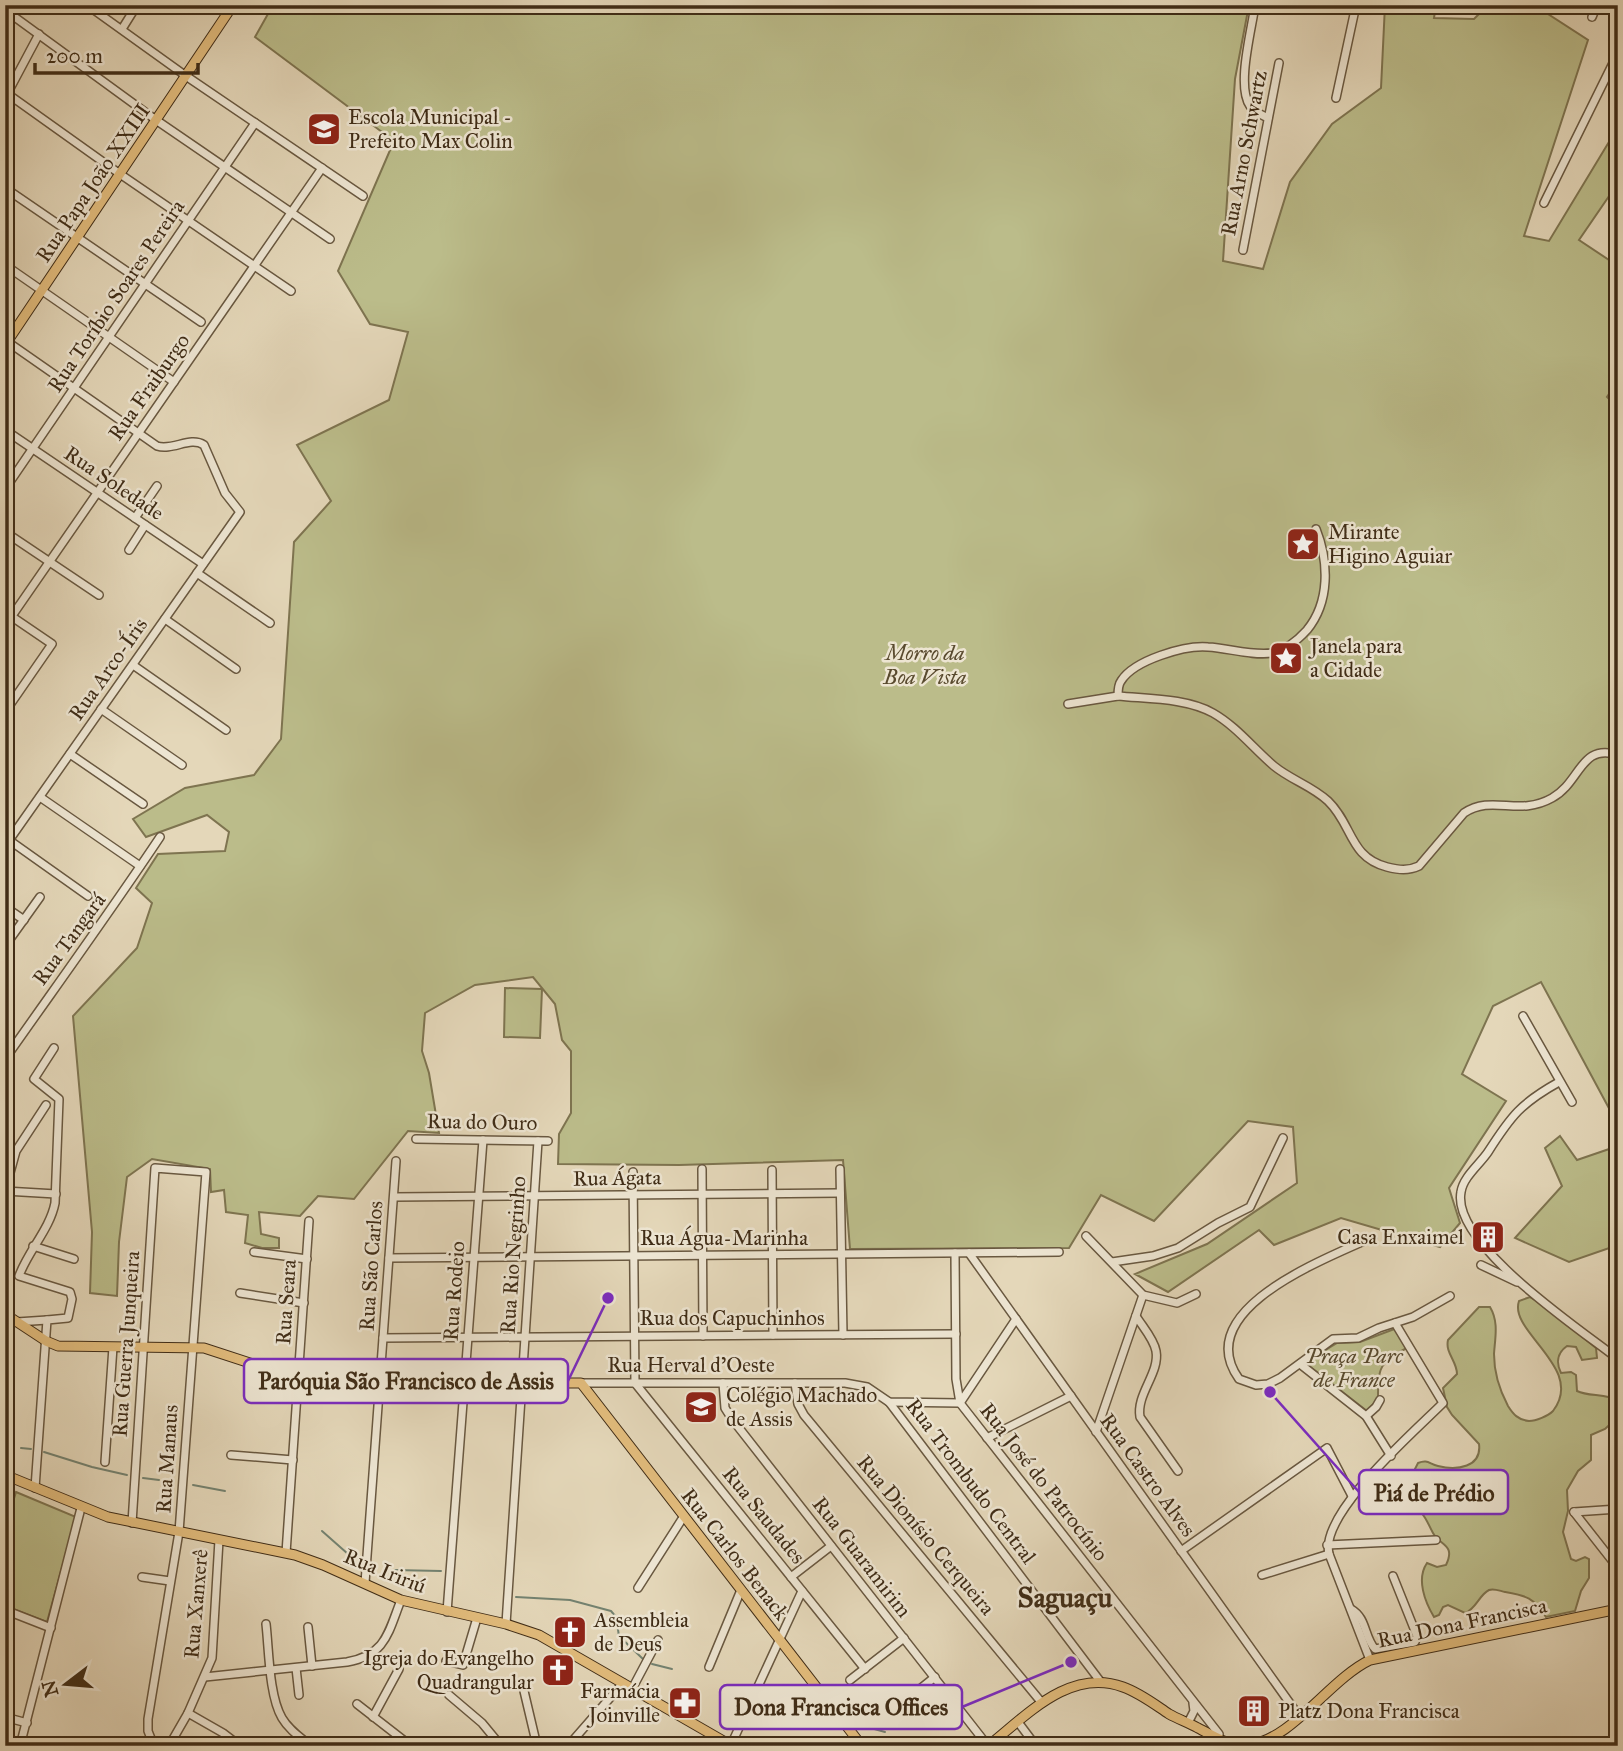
<svg xmlns="http://www.w3.org/2000/svg" width="1623" height="1751" viewBox="0 0 1623 1751" font-family="'IM FELL Great Primer',serif">
<rect width="100%" height="100%" fill="#e4d7b9"/>
<filter id="stains"><feTurbulence type="fractalNoise" baseFrequency=".00286" numOctaves="4"/><feColorMatrix values="0 0 0 0 .2 0 0 0 0 .09 0 0 0 0 .02 0 0 0 .5 -.17"/></filter>
<radialGradient id="worn" r=".72"><stop offset=".6" stop-color="#630" stop-opacity="0"/><stop offset="1" stop-color="#630" stop-opacity=".3"/></radialGradient>
<g fill="#bbbc8a" stroke="#7e7450" stroke-width="2">
<path d="M 273,5 L 1249,5 L 1235,79 L 1223,261 L 1263,269 L 1290,182 L 1332,124 L 1381,88 L 1385,5 L 1436,5 L 1434,18 L 1474,19 L 1488,5 L 1534,5 L 1588,40 L 1524,236 L 1549,241 L 1618,127 L 1618,183 L 1579,240 L 1618,266 L 1618,381 L 1607,397 L 1618,408 L 1618,1125 L 1541,982 L 1493,1006 L 1462,1074 L 1506,1101 L 1449,1188 L 1460,1223 L 1440,1247 L 1341,1218 L 1274,1245 L 1259,1230 L 1168,1292 L 1135,1274 L 1207,1244 L 1297,1183 L 1293,1127 L 1248,1121 L 1154,1221 L 1101,1195 L 1069,1248 L 850,1249 L 843,1160 L 679,1165 L 558,1164 L 559,1134 L 571,1113 L 571,1051 L 562,1040 L 555,1004 L 533,977 L 475,985 L 425,1013 L 422,1051 L 429,1073 L 439,1133 L 408,1131 L 354,1199 L 318,1196 L 300,1216 L 259,1212 L 261,1234 L 279,1238 L 279,1248 L 262,1248 L 245,1243 L 248,1215 L 226,1212 L 224,1190 L 211,1192 L 210,1169 L 152,1159 L 127,1177 L 119,1242 L 117,1296 L 90,1293 L 92,1232 L 73,1016 L 137,948 L 152,903 L 136,888 L 158,854 L 225,851 L 229,832 L 207,815 L 146,837 L 133,819 L 185,788 L 254,775 L 281,739 L 294,542 L 331,501 L 297,445 L 389,400 L 408,332 L 370,324 L 338,271 L 394,141 L 255,37 Z"/>
<path d="M 505,988 L 542,989 L 540,1038 L 504,1037 Z"/>
<path d="M 1560,1136 L 1577,1160 L 1618,1146 L 1618,1245 L 1569,1262 L 1515,1238 L 1562,1186 L 1545,1148 Z"/>
<path d="M 1530,1297 L 1541,1303 L 1596,1348 L 1597,1358 L 1582,1360 L 1576,1347 L 1567,1346 C 1557,1353 1556,1363 1561,1373 L 1571,1372 L 1576,1375 L 1577,1391 C 1589,1397 1607,1393 1618,1401 L 1618,1417 L 1605,1429 L 1591,1435 L 1591,1460 L 1578,1471 L 1567,1490 L 1568,1511 L 1563,1532 L 1571,1559 L 1576,1561 L 1585,1557 L 1589,1559 L 1589,1578 L 1581,1591 L 1575,1611 L 1546,1617 C 1533,1597 1527,1596 1505,1592 C 1500,1591 1494,1588 1489,1590 C 1479,1595 1476,1609 1465,1613 L 1448,1605 L 1443,1607 L 1439,1615 L 1434,1617 C 1425,1602 1416,1579 1427,1563 L 1437,1567 L 1446,1565 C 1456,1544 1440,1546 1433,1533 C 1425,1518 1425,1512 1408,1504 C 1397,1499 1385,1505 1375,1502 L 1371,1493 L 1372,1488 L 1379,1482 L 1399,1486 L 1413,1473 L 1418,1463 C 1428,1459 1429,1464 1438,1466 C 1457,1471 1482,1467 1479,1444 L 1452,1415 L 1447,1407 L 1443,1388 L 1457,1374 C 1457,1361 1445,1353 1448,1340 L 1479,1307 L 1490,1307 C 1499,1322 1495,1338 1494,1354 C 1494,1373 1499,1389 1508,1406 C 1513,1414 1518,1420 1529,1421 C 1536,1421 1548,1416 1553,1411 C 1586,1368 1508,1332 1519,1301 Z"/>
<path d="M 1397,1328 L 1409,1347 C 1379,1362 1378,1367 1378,1399 L 1367,1411 L 1309,1366 L 1311,1359 L 1337,1343 L 1360,1342 Z"/>
<path d="M 16,1492 L 76,1517 L 47,1622 L 5,1606 L 5,1514 L 9,1515 Z"/>
</g>
<g fill="none" stroke-linecap="round" stroke-linejoin="round">
<g stroke="#748270" stroke-width="2">
<path d="M 1615,1034 L 1618,1040"/>
<path d="M 1611,1057 L 1617,1054"/>
<path d="M 21,1448 L 31,1449"/>
<path d="M 44,1452 L 92,1467 L 127,1475"/>
<path d="M 143,1478 L 159,1480"/>
<path d="M 193,1485 L 225,1491"/>
<path d="M 322,1531 L 348,1554"/>
<path d="M 394,1570 L 441,1571"/>
<path d="M 516,1597 L 570,1600 L 611,1611 L 616,1617 L 619,1636 L 644,1660"/>
<path d="M 652,1664 L 672,1669"/>
<path d="M 777,1707 L 840,1726"/>
<path d="M 860,1725 L 885,1732"/>
</g>
<g stroke="#695840" stroke-width="10">
<g id="minor">
<path d="M 87,5 L 186,76 L 363,196"/>
<path d="M 215,5 L 227,14"/>
<path d="M 1255,5 C 1252,29 1236,86 1250,106 C 1254,112 1262,115 1268,118"/>
<path d="M 1457,9 L 1459,5"/>
<path d="M 5,10 L 156,120 L 330,239"/>
<path d="M 1592,17 L 1597,5"/>
<path d="M 122,29 L 137,5"/>
<path d="M 5,92 L 120,174 L 291,291"/>
<path d="M 6,96 L 39,34"/>
<path d="M 1336,98 L 1356,5"/>
<path d="M 5,188 L 201,322"/>
<path d="M 1544,203 L 1618,53"/>
<path d="M 1243,250 L 1279,63"/>
<path d="M 5,265 L 174,382"/>
<path d="M 5,340 L 157,446 C 173,451 190,436 204,445 L 225,493 L 240,512 L 5,846"/>
<path d="M 5,430 L 203,564"/>
<path d="M 5,489 L 255,123"/>
<path d="M 135,518 L 157,486"/>
<path d="M 1316,529 C 1329,562 1330,602 1307,630 C 1297,641 1286,650 1272,653 C 1252,656 1228,648 1208,647 C 1185,645 1134,660 1121,681 C 1118,685 1118,691 1118,696 C 1148,699 1186,698 1213,713 C 1236,726 1254,749 1274,766 C 1291,780 1312,786 1328,801 C 1353,825 1349,857 1387,867 C 1399,870 1408,871 1419,866 L 1464,813 C 1493,794 1518,817 1552,798 C 1581,782 1580,743 1618,755"/>
<path d="M 5,532 L 99,595"/>
<path d="M 129,550 L 145,525"/>
<path d="M 197,573 L 270,623"/>
<path d="M 5,612 L 52,644 L 5,712"/>
<path d="M 165,619 L 236,669"/>
<path d="M 5,626 L 322,168"/>
<path d="M 133,665 L 226,730"/>
<path d="M 1068,704 L 1118,696"/>
<path d="M 101,709 L 182,765"/>
<path d="M 70,754 L 143,804"/>
<path d="M 40,797 L 140,866"/>
<path d="M 9,840 L 88,896"/>
<path d="M 5,907 L 24,920"/>
<path d="M 5,946 L 40,897"/>
<path d="M 1523,1016 L 1572,1102"/>
<path d="M 5,1059 C 57,985 110,912 160,837"/>
<path d="M 1559,1082 C 1521,1103 1511,1116 1488,1152 C 1480,1164 1463,1177 1461,1192 C 1451,1244 1580,1329 1618,1359"/>
<path d="M 416,1139 L 548,1141"/>
<path d="M 702,1169 L 703,1336"/>
<path d="M 840,1169 L 843,1335"/>
<path d="M 772,1170 L 773,1335"/>
<path d="M 633,1172 L 635,1383 L 865,1669"/>
<path d="M 5,1191 L 16,1151 L 46,1105"/>
<path d="M 5,1191 L 56,1194"/>
<path d="M 394,1197 L 840,1193"/>
<path d="M 1086,1236 L 1143,1295 L 1177,1303 L 1196,1294"/>
<path d="M 1373,1237 C 1328,1258 1189,1309 1239,1379 L 1256,1385 L 1268,1384 L 1280,1378 L 1333,1339 L 1358,1338 L 1379,1328 L 1413,1317 L 1450,1296"/>
<path d="M 33,1246 L 74,1259"/>
<path d="M 254,1252 L 307,1259"/>
<path d="M 955,1253 L 956,1379 L 960,1403 L 1219,1734"/>
<path d="M 969,1253 L 1299,1716"/>
<path d="M 389,1258 L 1059,1252"/>
<path d="M 1112,1262 L 1153,1256 L 1178,1248 L 1218,1223 L 1250,1207 L 1283,1138"/>
<path d="M 1481,1265 L 1517,1282"/>
<path d="M 240,1293 L 304,1303"/>
<path d="M 1136,1316 C 1142,1326 1154,1339 1156,1351 C 1160,1373 1136,1394 1140,1417 L 1178,1471"/>
<path d="M 17,1322 L 47,1320"/>
<path d="M 383,1338 L 956,1334"/>
<path d="M 1300,1364 L 1366,1416 L 1391,1456"/>
<path d="M 581,1383 L 845,1383 L 867,1387 L 889,1402 L 960,1403 L 1016,1319"/>
<path d="M 723,1383 L 725,1408 L 732,1419 L 988,1746"/>
<path d="M 795,1383 L 798,1404 L 804,1415 L 1042,1703"/>
<path d="M 889,1402 L 1100,1681"/>
<path d="M 1366,1416 L 1376,1407 L 1380,1400"/>
<path d="M 1096,1432 L 1143,1295"/>
<path d="M 987,1438 L 1071,1396"/>
<path d="M 231,1455 L 293,1460"/>
<path d="M 105,1462 L 113,1347"/>
<path d="M 35,1488 L 47,1320 L 68,1318 L 72,1299 L 70,1292 L 19,1276 C 28,1251 50,1229 55,1203 L 59,1099 L 34,1079 L 54,1048"/>
<path d="M 1574,1512 L 1618,1568"/>
<path d="M 1574,1512 L 1618,1509"/>
<path d="M 132,1523 L 155,1168 L 206,1172 L 179,1532 L 148,1719 L 148,1731 L 154,1746"/>
<path d="M 1327,1545 L 1436,1540"/>
<path d="M 1181,1551 L 1327,1448 L 1352,1496"/>
<path d="M 286,1553 L 309,1221"/>
<path d="M 1262,1575 L 1329,1554"/>
<path d="M 142,1577 L 170,1581"/>
<path d="M 791,1577 L 831,1546"/>
<path d="M 365,1583 L 396,1161"/>
<path d="M 638,1588 L 684,1516"/>
<path d="M 1351,1609 C 1367,1618 1364,1637 1375,1649 L 1415,1642 L 1417,1636 L 1393,1576"/>
<path d="M 5,1610 L 51,1628"/>
<path d="M 447,1612 L 483,1140"/>
<path d="M 266,1624 C 269,1650 269,1696 282,1718 C 289,1730 300,1737 311,1746"/>
<path d="M 506,1624 L 538,1141"/>
<path d="M 308,1627 L 312,1666"/>
<path d="M 1370,1660 L 1329,1554 C 1319,1514 1414,1432 1443,1403 L 1395,1323"/>
<path d="M 446,1661 L 463,1665 L 477,1618"/>
<path d="M 709,1667 L 741,1590"/>
<path d="M 296,1668 L 299,1695"/>
<path d="M 205,1677 L 347,1662 C 386,1655 388,1633 401,1600"/>
<path d="M 850,1680 L 904,1638"/>
<path d="M 632,1689 L 658,1640"/>
<path d="M 524,1691 L 537,1746"/>
<path d="M 449,1695 L 482,1723 L 501,1746"/>
<path d="M 357,1704 L 411,1746"/>
<path d="M 188,1713 L 223,1733 L 240,1746"/>
<path d="M 5,1717 L 27,1723"/>
<path d="M 373,1717 L 399,1669"/>
<path d="M 1190,1719 L 1194,1711 L 1193,1703"/>
<path d="M 880,1721 L 935,1677"/>
<path d="M 1018,1722 L 1036,1746"/>
<path d="M 731,1745 L 802,1591"/>
<path d="M 20,1746 L 81,1508"/>
<path d="M 169,1746 L 188,1713 L 212,1658 L 219,1540"/>
<path d="M 568,1746 L 623,1683"/>
</g>
</g>
<g stroke="#402d17" stroke-width="11">
<g id="major">
<path d="M 5,345 L 233,5"/>
<path d="M 5,1314 L 46,1341 L 58,1346 L 204,1348 L 287,1375 L 328,1383 L 581,1383 L 862,1746"/>
<path d="M 5,1475 L 108,1517 L 295,1555 L 323,1565 L 401,1600 L 506,1624 L 539,1635 L 732,1746"/>
<path d="M 988,1746 C 1026,1716 1070,1667 1123,1687 C 1140,1693 1154,1704 1169,1714 C 1178,1719 1189,1723 1198,1728 C 1214,1736 1229,1747 1248,1745 C 1291,1741 1330,1679 1370,1660 L 1618,1609"/>
</g>
</g>
<use href="#minor" stroke="#ede5d2" stroke-width="7"/>
<use href="#major" stroke="#e2bc7c" stroke-width="9"/>
</g>
<defs>
<g id="school-square" transform="scale(1.75)"><rect x="-9" y="-9" width="18" height="18" rx="4" fill="#8f2418" stroke="#ede5d2"/><path d="M0-5L7-2L0 1L-7-2ZM-4 1L0 2.5L4 1V4Q0 6-4 4Z" fill="#fff"/></g>
<g id="sight-square" transform="scale(1.75)"><rect x="-9" y="-9" width="18" height="18" rx="4" fill="#8f2418" stroke="#ede5d2"/><path d="M0-6L1.8-2.2L6-1.7L2.9 1.2L3.7 5.4L0 3.3L-3.7 5.4L-2.9 1.2L-6-1.7L-1.8-2.2Z" fill="#fff"/></g>
<g id="building-square" transform="scale(1.75)"><rect x="-9" y="-9" width="18" height="18" rx="4" fill="#8f2418" stroke="#ede5d2"/><path d="M-4-6H4V6H1V3H-1V6H-4ZM-2.5-4.3h1.7v1.8h-1.7ZM.8-4.3h1.7v1.8H.8ZM-2.5-1h1.7V.8h-1.7ZM.8-1h1.7V.8H.8Z" fill="#fff"/></g>
<g id="church-square" transform="scale(1.75)"><rect x="-9" y="-9" width="18" height="18" rx="4" fill="#8f2418" stroke="#ede5d2"/><path d="M-1.2-6h2.4v3.5h3.3v2.4h-3.3V6h-2.4V-.1h-3.3v-2.4h3.3Z" fill="#fff"/></g>
<g id="pharmacy-square" transform="scale(1.75)"><rect x="-9" y="-9" width="18" height="18" rx="4" fill="#8f2418" stroke="#ede5d2"/><path d="M-2-6h4v4h4v4h-4v4h-4v-4h-4v-4h4Z" fill="#fff"/></g>
</defs>
<g fill-rule="evenodd">
<use href="#school-square" x="324" y="129"/>
<use href="#sight-square" x="1303" y="544"/>
<use href="#sight-square" x="1286" y="658"/>
<use href="#building-square" x="1488" y="1237"/>
<use href="#school-square" x="701" y="1407"/>
<use href="#church-square" x="570" y="1632"/>
<use href="#church-square" x="558" y="1670"/>
<use href="#pharmacy-square" x="685" y="1703"/>
<use href="#building-square" x="1254" y="1711"/>
</g>
<g text-anchor="middle" dominant-baseline="central" stroke-width="5" stroke-linejoin="round" paint-order="stroke">
<g font-size="21" fill="#402d17" stroke="#ede5d2" text-anchor="start">
<text x="348" y="117">Escola Municipal -<tspan x="348" dy="24">Prefeito Max Colin</tspan></text>
<text x="1328" y="532">Mirante<tspan x="1328" dy="24">Higino Aguiar</tspan></text>
<text x="1310" y="646">Janela para<tspan x="1310" dy="24">a Cidade</tspan></text>
<text x="1464" y="1237" text-anchor="end">Casa Enxaimel</text>
<text x="726" y="1395">Colégio Machado<tspan x="726" dy="24">de Assis</tspan></text>
<text x="594" y="1620">Assembleia<tspan x="594" dy="24">de Deus</tspan></text>
<text x="534" y="1658" text-anchor="end">Igreja do Evangelho<tspan x="534" dy="24">Quadrangular</tspan></text>
<text x="660" y="1691" text-anchor="end">Farmácia<tspan x="660" dy="24">Joinville</tspan></text>
<text x="1278" y="1711">Platz Dona Francisca</text>
</g>
<g font-size="21" fill="#402d17" stroke="#ede5d2">
<text transform="translate(1244 153) rotate(-79)">Rua Arno Schwartz</text>
<text transform="translate(93 183) rotate(-56)">Rua Papa João XXIII</text>
<text transform="translate(116 296) rotate(-56)">Rua Toríbio Soares Pereira</text>
<text transform="translate(149 387) rotate(-55)">Rua Fraiburgo</text>
<text transform="translate(114 483) rotate(34)">Rua Soledade</text>
<text transform="translate(108 669) rotate(-55)">Rua Arco-Íris</text>
<text transform="translate(69 939) rotate(-54)">Rua Tangará</text>
<text transform="translate(482 1122) rotate(1)">Rua do Ouro</text>
<text transform="translate(617 1178) rotate(-1)">Rua Ágata</text>
<text x="724" y="1238">Rua Água-Marinha</text>
<text transform="translate(513 1255) rotate(-86)">Rua Rio Negrinho</text>
<text transform="translate(371 1266) rotate(-86)">Rua São Carlos</text>
<text transform="translate(454 1291) rotate(-86)">Rua Rodeio</text>
<text transform="translate(286 1302) rotate(-86)">Rua Seara</text>
<text x="732" y="1318">Rua dos Capuchinhos</text>
<text transform="translate(126 1344) rotate(-86)">Rua Guerra Junqueira</text>
<text x="691" y="1365">Rua Herval d'Oeste</text>
<text transform="translate(167 1459) rotate(-86)">Rua Manaus</text>
<text transform="translate(1148 1475) rotate(54)">Rua Castro Alves</text>
<text transform="translate(971 1481) rotate(53)">Rua Trombudo Central</text>
<text transform="translate(1044 1482) rotate(52)">Rua José do Patrocínio</text>
<text transform="translate(764 1515) rotate(51)">Rua Saudades</text>
<text transform="translate(926 1535) rotate(50)">Rua Dionísio Cerqueira</text>
<text transform="translate(735 1554) rotate(52)">Rua Carlos Benack</text>
<text transform="translate(862 1557) rotate(52)">Rua Guaramirim</text>
<text transform="translate(385 1571) rotate(22)">Rua Iririú</text>
<text transform="translate(196 1604) rotate(-85)">Rua Xanxerê</text>
<text transform="translate(1462 1623) rotate(-12)">Rua Dona Francisca</text>
</g>
<g font-size="21" font-style="italic" fill="#594a2e" stroke="#ede5d2">
<text x="925" y="653">Morro da<tspan x="925" dy="24">Boa Vista</tspan></text>
<text x="1354" y="1356">Praça Parc<tspan x="1354" dy="24">de France</tspan></text>
</g>
<g font-size="28" font-weight="bold" fill="#402d17" stroke="#ede5d2">
<text x="1065" y="1597">Saguaçu</text>
</g>
</g>
<path fill="none" stroke="#7b2cbf" stroke-width="2.5" d="M608 1298L568 1381M1270 1392L1359 1492M1071 1662L962 1707"/>
<g fill="#7b2cbf" stroke="#ede5d2" stroke-width="2.5">
<circle cx="608" cy="1298" r="7"/>
<circle cx="1270" cy="1392" r="7"/>
<circle cx="1071" cy="1662" r="7"/>
</g>
<g fill="#ede5d2" stroke="#7b2cbf" stroke-width="2.5">
<rect x="244" y="1359" width="324" height="44" rx="7"/>
<rect x="1359" y="1470" width="149" height="44" rx="7"/>
<rect x="720" y="1685" width="242" height="44" rx="7"/>
</g>
<g font-size="23" text-anchor="middle" font-weight="bold" fill="#402d17">
<text x="406" y="1389">Paróquia São Francisco de Assis</text>
<text x="1434" y="1501">Piá de Prédio</text>
<text x="841" y="1715">Dona Francisca Offices</text>
</g>
<rect width="1623" height="1751" fill="none" stroke="#e4d7b9" stroke-width="28"/>
<rect x="7" y="7" width="1609" height="1737" fill="none" stroke="#402d17" stroke-width="3.5"/>
<rect x="14" y="14" width="1595" height="1723" fill="none" stroke="#402d17" stroke-width="2"/>
<g transform="translate(66 1684) rotate(254)" stroke="#ede5d2" stroke-width="5" paint-order="stroke">
<path d="M0-5L12 26L0 18L-12 26Z" fill="#402d17"/>
<text y="-10" font-size="19" font-weight="bold" text-anchor="middle" fill="#402d17">N</text>
</g>
<path d="M35 63v10h163v-10" fill="none" stroke="#402d17" stroke-width="3.5"/>
<text x="46" y="63" font-size="21" fill="#402d17" stroke="#ede5d2" stroke-width="5" paint-order="stroke">200 m</text>
<rect width="100%" height="100%" filter="url(#stains)"/>
<rect width="100%" height="100%" fill="url(#worn)"/>
</svg>
